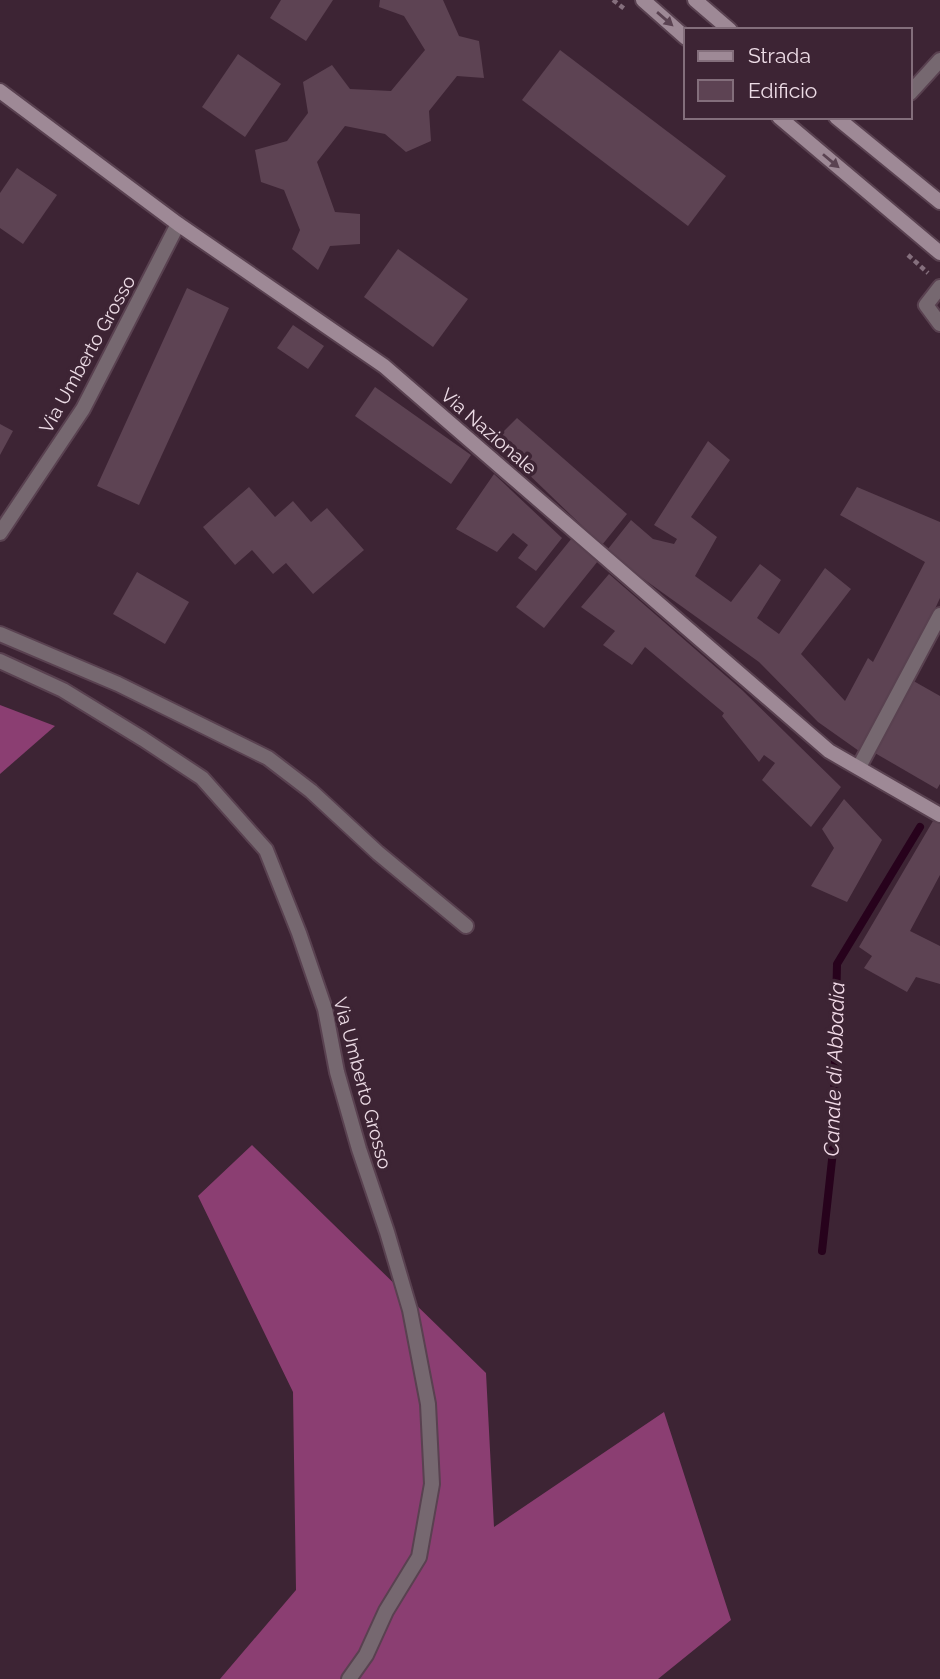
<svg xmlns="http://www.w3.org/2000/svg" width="940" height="1679" viewBox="0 0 940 1679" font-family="Raleway,sans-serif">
<rect width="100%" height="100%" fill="#3d2434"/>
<g fill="#8b3e72">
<path d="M 0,705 L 55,726 L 0,774 Z"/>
<path d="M 252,1145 L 486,1373 L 494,1527 L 664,1412 L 731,1620 L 658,1679 L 220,1679 L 296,1590 L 293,1392 L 198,1196 Z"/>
</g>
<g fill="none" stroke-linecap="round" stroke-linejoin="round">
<path stroke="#27021c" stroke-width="8" d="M 822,1251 L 833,1151 L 837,964 L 920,827"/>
</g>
<g fill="#5d4353">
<path d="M 281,0 L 333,0 L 306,41 L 270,18 Z"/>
<path d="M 380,0 L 443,0 L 459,36 L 479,41 L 484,78 L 457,76 L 429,111 L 431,141 L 406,152 L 385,134 L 345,126 L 317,162 L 335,212 L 360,214 L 360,244 L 330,246 L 318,270 L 292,249 L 300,230 L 284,190 L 261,182 L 255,150 L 287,141 L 308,113 L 303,82 L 332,65 L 350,89 L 391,91 L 425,50 L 404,16 L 379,7 Z"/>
<path d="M 560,50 L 726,176 L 688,226 L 522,100 Z"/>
<path d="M 238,54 L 281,84 L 245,137 L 202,107 Z"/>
<path d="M 17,168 L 57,195 L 23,244 L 0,228 L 0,193 Z"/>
<path d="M 398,249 L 468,299 L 433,347 L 364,297 Z"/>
<path d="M 187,288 L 229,308 L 139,505 L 97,486 Z"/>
<path d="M 293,325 L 324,346 L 308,369 L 277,348 Z"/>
<path d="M 375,387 L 471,455 L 451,484 L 355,416 Z"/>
<path d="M 517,418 L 627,514 L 602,545 L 494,441 Z"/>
<path d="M 0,424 L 13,431 L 0,455 Z"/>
<path d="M 708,441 L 730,460 L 691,517 L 717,537 L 695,576 L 731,602 L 760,564 L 781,580 L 757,618 L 779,634 L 825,568 L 851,589 L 801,654 L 845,701 L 868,658 L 873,662 L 925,562 L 840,515 L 857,487 L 940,522 L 940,598 L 903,679 L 859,751 L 818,722 L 759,662 L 631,570 L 608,549 L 631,520 L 653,539 L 674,544 L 677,539 L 654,525 Z"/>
<path d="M 494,474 L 562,538 L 536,571 L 518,558 L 528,545 L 513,533 L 497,552 L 456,529 Z"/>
<path d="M 249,487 L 275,517 L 293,501 L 311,522 L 327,508 L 364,550 L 313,594 L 286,563 L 273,574 L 252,550 L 235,565 L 203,527 Z"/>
<path d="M 572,538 L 598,561 L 544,628 L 516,607 Z"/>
<path d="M 137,572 L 189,602 L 165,644 L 113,614 Z"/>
<path d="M 609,574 L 742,690 L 841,787 L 811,827 L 762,780 L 775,763 L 764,755 L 759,762 L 722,716 L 724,713 L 645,647 L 632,665 L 603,645 L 615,631 L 581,607 Z"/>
<path d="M 910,679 L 940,696 L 940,784 L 937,789 L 868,749 Z"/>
<path d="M 844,799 L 882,840 L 847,902 L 811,886 L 834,848 L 822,829 Z"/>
<path d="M 933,821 L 940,824 L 940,875 L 910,931 L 940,946 L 940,984 L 916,977 L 907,992 L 864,968 L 872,956 L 859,947 Z"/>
</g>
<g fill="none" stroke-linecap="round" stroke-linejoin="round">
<g stroke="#594150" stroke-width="18">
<g id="lane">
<path d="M 910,93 L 940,60"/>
<path d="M 0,634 L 118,684 L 268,758 L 311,791 L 378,853 L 466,926"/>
</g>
</g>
<g stroke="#594150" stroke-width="18">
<g id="street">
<path d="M 940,287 L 926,305 L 940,324"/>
<path d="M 0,533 L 83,409 L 178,224"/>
<path d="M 0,661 L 63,690 L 143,739 L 202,778 L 266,850 L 299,933 L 325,1009 L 337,1072 L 359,1149 L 387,1232 L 410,1310 L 428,1404 L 432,1484 L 419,1557 L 386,1611 L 366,1655 L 349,1679"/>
<path d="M 859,767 L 940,615"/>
</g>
</g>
<g stroke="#594150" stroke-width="18">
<g id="secondary">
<path d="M 643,0 L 686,38"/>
<path d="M 695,0 L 730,30"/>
<path d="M 0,91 L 178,224 L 384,366 L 829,751 L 940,815"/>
<path d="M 779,117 L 940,253"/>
<path d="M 836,117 L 940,202"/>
</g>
</g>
<g stroke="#856f7d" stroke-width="4.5" stroke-dasharray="5 3.5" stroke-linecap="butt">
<path d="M 613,0 L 626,10"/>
<path d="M 908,255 L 928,273"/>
</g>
<use href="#lane" stroke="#766870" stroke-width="14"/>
<use href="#street" stroke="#766870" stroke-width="14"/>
<use href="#secondary" stroke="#9e8996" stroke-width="14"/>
</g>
<defs><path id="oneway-solid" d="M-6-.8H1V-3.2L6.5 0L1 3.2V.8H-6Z" transform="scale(1.75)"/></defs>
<g fill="#5a4251">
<use href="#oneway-solid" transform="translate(665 19) rotate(41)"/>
<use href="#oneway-solid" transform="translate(831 161) rotate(40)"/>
</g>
<g text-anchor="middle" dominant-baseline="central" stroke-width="7" stroke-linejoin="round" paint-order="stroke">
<g font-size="19" fill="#eddce6" stroke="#3d2434">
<text transform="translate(87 354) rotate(-61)">Via Umberto Grosso</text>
<text transform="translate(489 431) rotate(41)">Via Nazionale</text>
<text transform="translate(363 1083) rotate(75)">Via Umberto Grosso</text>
</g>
<g font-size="21" font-style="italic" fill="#f2dbe8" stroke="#3d2434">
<text transform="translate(834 1069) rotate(-88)">Canale di Abbadia</text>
</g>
</g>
<rect x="684" y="28" width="228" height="91" fill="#3d2434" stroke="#836e7b" stroke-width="2"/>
<rect x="698" y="51" width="35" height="10" fill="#9e8996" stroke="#836e7b" stroke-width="2"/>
<text x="748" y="63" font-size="21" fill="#eddce6">Strada</text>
<rect x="698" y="80" width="35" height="21" fill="#5d4353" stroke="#836e7b" stroke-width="2"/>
<text x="748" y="98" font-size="21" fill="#eddce6">Edificio</text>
</svg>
